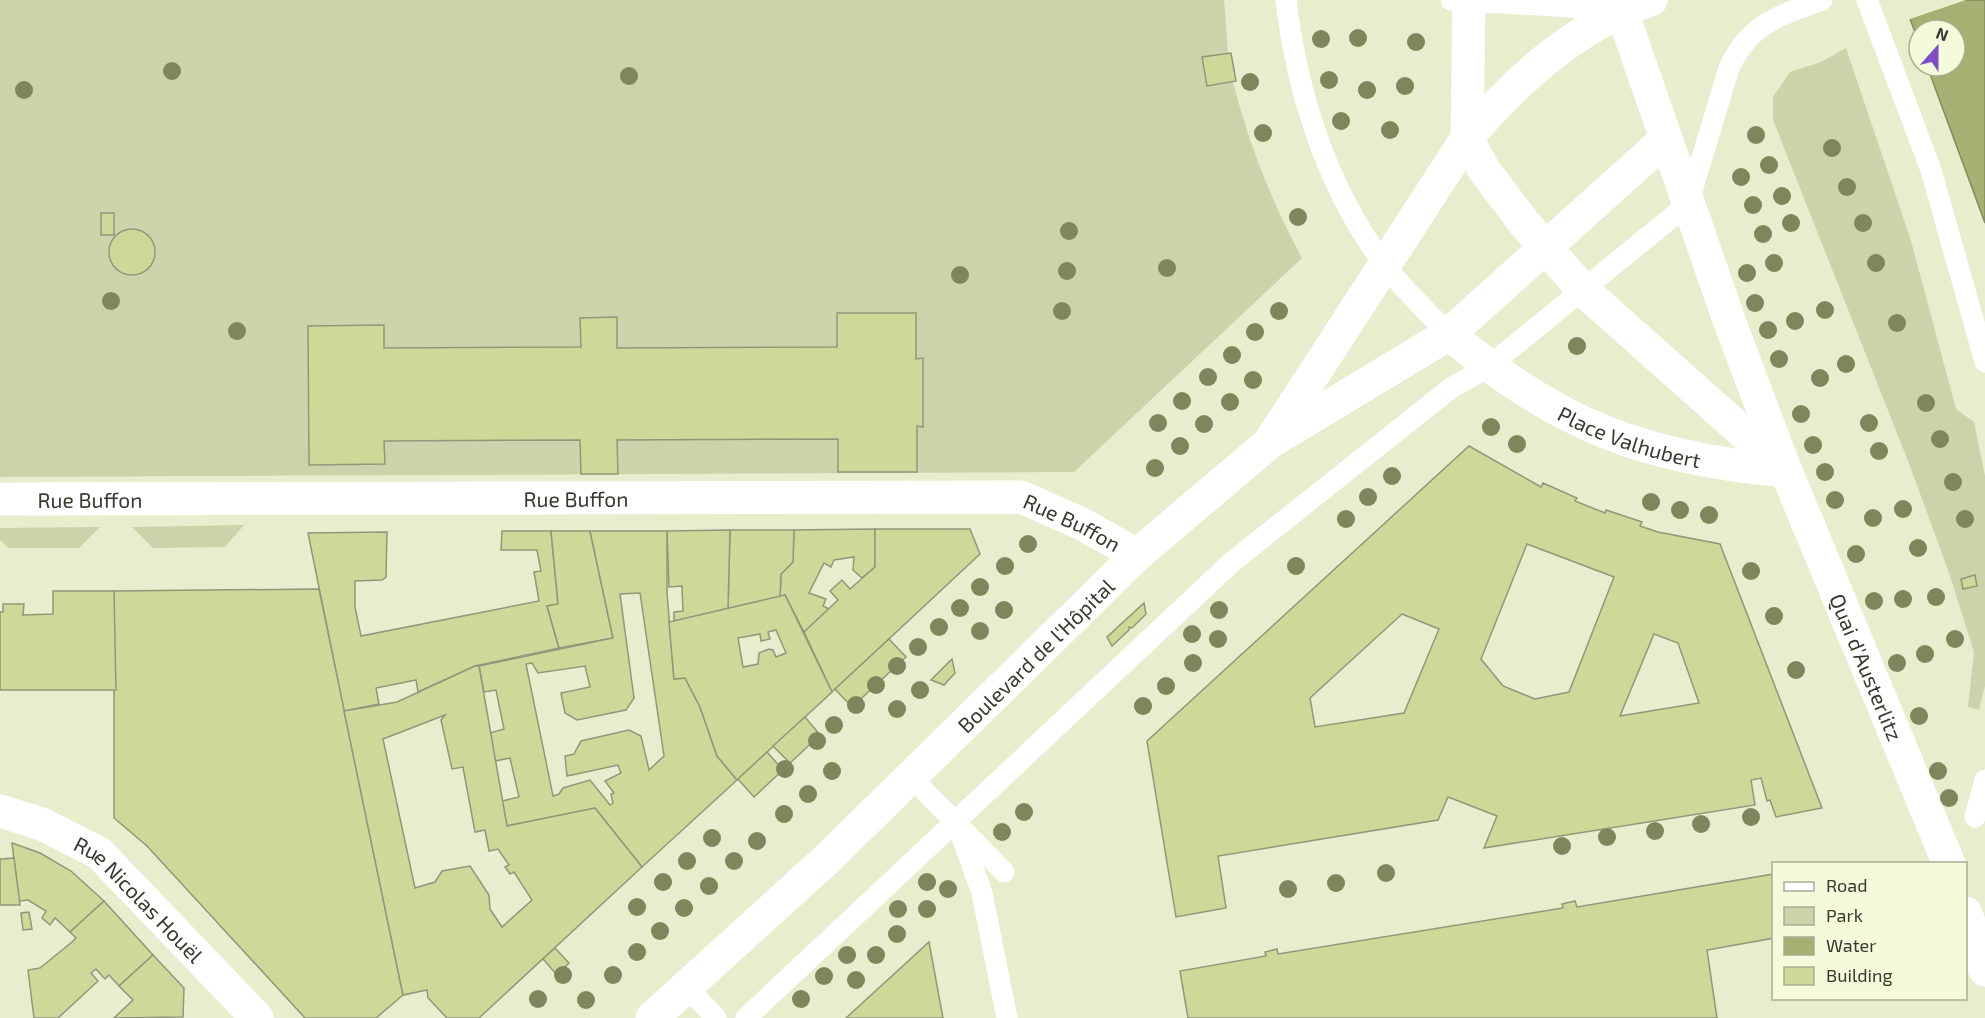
<svg xmlns="http://www.w3.org/2000/svg" width="1985" height="1018" viewBox="0 0 1985 1018" font-family="'Exo 2',sans-serif">
<rect width="100%" height="100%" fill="#e6eecd"/>
<g fill="#cad3aa">
<path d="M 0,0 L 1224,0 L 1228,52 L 1231,53 L 1236,81 L 1233,82 C 1249,144 1271,201 1302,258 L 1074,472 L 0,477 Z"/>
<path d="M 1846,48 L 1911,241 L 1956,409 L 1974,422 L 1985,476 L 1985,686 L 1979,710 L 1968,707 L 1974,652 L 1949,573 L 1910,466 L 1773,120 L 1773,97 L 1790,72 L 1821,62 Z"/>
<path d="M 244,525 L 225,547 L 153,548 L 132,527 Z"/>
<path d="M 100,527 L 79,548 L 9,548 L 0,540 L 0,528 Z"/>
</g>
<path fill="#a4b172" stroke="#838d5e" stroke-width="1.5" d="M 1903,0 L 1985,0 L 1985,223 L 1927,66 L 1955,66 L 1955,30 L 1919,30 L 1919,43 Z"/>
<path fill="#e6eecd" d="M 1900,0 L 1966,0 L 1907,20 Z"/>
<g fill="#ccd998" stroke="#919779" stroke-width="1.5" fill-rule="evenodd">
<path d="M 1231,53 L 1236,81 L 1207,86 L 1202,57 Z"/>
<rect x="101" y="213" width="13" height="22"/>
<circle cx="132" cy="252" r="23"/>
<path d="M 837,313 L 916,313 L 916,359 L 923,358 L 923,427 L 917,426 L 917,472 L 838,472 L 838,439 L 617,440 L 618,474 L 581,474 L 580,440 L 384,441 L 385,464 L 309,465 L 308,326 L 384,325 L 384,348 L 581,347 L 580,318 L 617,317 L 617,348 L 837,347 Z"/>
<path d="M 1469,446 L 1534,483 L 1541,487 L 1543,483 L 1577,498 L 1575,501 L 1605,513 L 1606,510 L 1642,522 L 1640,526 L 1658,532 L 1720,544 L 1822,808 L 1776,817 L 1770,800 L 1767,801 L 1761,778 L 1751,780 L 1755,805 L 1484,848 L 1497,816 L 1448,797 L 1438,820 L 1218,856 L 1226,908 L 1176,917 L 1147,741 ZM 1527,544 L 1614,577 L 1569,692 L 1535,699 L 1503,686 L 1481,659 ZM 1402,614 L 1439,629 L 1404,713 L 1315,727 L 1310,698 ZM 1654,634 L 1678,643 L 1699,703 L 1620,716 Z"/>
<path d="M 875,529 L 875,567 L 862,578 L 853,570 L 854,557 L 834,560 L 831,567 L 824,563 L 809,593 L 826,599 L 823,606 L 829,609 L 804,632 L 785,595 L 780,597 L 781,574 L 793,562 L 794,530 Z"/>
<path d="M 875,529 L 970,529 L 980,554 L 832,692 L 804,632 L 838,600 L 830,591 L 842,580 L 850,589 L 875,567 Z"/>
<path d="M 730,530 L 794,530 L 793,562 L 781,574 L 780,597 L 728,609 Z"/>
<path d="M 730,530 L 728,609 L 674,621 L 674,612 L 683,611 L 682,586 L 669,587 L 667,531 Z"/>
<path d="M 502,531 L 551,531 L 558,604 L 547,606 L 559,648 L 475,666 L 418,692 L 416,680 L 376,688 L 379,704 L 344,711 L 308,533 L 387,532 L 386,577 L 382,580 L 355,581 L 355,607 L 361,636 L 539,601 L 534,572 L 541,571 L 537,550 L 501,550 Z"/>
<path d="M 551,531 L 590,531 L 613,638 L 559,648 L 547,606 L 558,604 Z"/>
<path d="M 590,531 L 667,531 L 667,593 L 674,679 L 685,678 L 700,707 L 717,756 L 737,780 L 642,867 L 595,808 L 507,826 L 502,801 L 519,797 L 510,758 L 495,761 L 490,733 L 504,729 L 496,690 L 484,692 L 479,666 L 613,638 ZM 640,593 L 664,756 L 649,770 L 641,736 L 629,730 L 581,741 L 574,754 L 565,756 L 567,776 L 618,765 L 621,773 L 605,781 L 614,793 L 611,794 L 613,803 L 610,805 L 590,780 L 563,788 L 559,794 L 553,796 L 526,664 L 532,663 L 538,673 L 585,666 L 590,687 L 561,693 L 565,713 L 577,720 L 626,710 L 634,698 L 620,594 Z"/>
<path d="M 1975,575 L 1977,586 L 1963,589 L 1961,579 Z"/>
<path d="M 319,589 L 403,995 L 376,1018 L 305,1018 L 147,846 L 114,818 L 114,591 Z"/>
<path d="M 53,591 L 114,591 L 116,690 L 0,690 L 0,612 L 3,612 L 3,604 L 24,604 L 23,615 L 53,614 Z"/>
<path d="M 785,595 L 832,692 L 737,780 L 717,756 L 700,707 L 685,678 L 674,679 L 669,622 ZM 776,630 L 786,653 L 776,657 L 773,650 L 769,649 L 759,653 L 758,664 L 743,667 L 738,638 L 760,634 L 761,641 L 770,639 L 768,632 Z"/>
<path d="M 1144,603 L 1146,614 L 1132,628 L 1129,627 L 1129,630 L 1112,646 L 1107,637 Z"/>
<path d="M 889,639 L 906,657 L 852,707 L 835,689 Z"/>
<path d="M 952,659 L 955,673 L 944,685 L 931,680 Z"/>
<path d="M 475,666 L 479,666 L 507,826 L 595,808 L 642,867 L 479,1018 L 447,1018 L 428,998 L 427,990 L 403,995 L 344,711 L 397,702 ZM 445,715 L 441,720 L 452,769 L 463,767 L 475,832 L 485,830 L 489,851 L 498,849 L 509,865 L 505,867 L 510,874 L 514,872 L 532,900 L 502,927 L 490,909 L 489,895 L 470,866 L 442,871 L 435,882 L 415,888 L 383,739 Z"/>
<path d="M 805,717 L 820,735 L 790,763 L 773,746 Z"/>
<path d="M 767,752 L 783,770 L 754,797 L 738,779 Z"/>
<path d="M 12,843 L 40,853 L 71,871 L 104,901 L 70,932 L 55,918 L 50,925 L 42,918 L 46,911 L 28,900 L 19,901 Z"/>
<path d="M 14,858 L 20,905 L 0,905 L 0,859 Z"/>
<path d="M 1774,874 L 1774,938 L 1707,950 L 1717,1018 L 1188,1018 L 1180,971 L 1266,956 L 1265,952 L 1277,949 L 1278,954 L 1563,908 L 1562,904 L 1575,901 L 1577,907 Z"/>
<path d="M 104,901 L 153,955 L 119,986 L 109,975 L 105,979 L 96,969 L 91,973 L 98,981 L 58,1018 L 34,1018 L 28,970 L 40,968 L 72,942 L 76,938 L 70,932 Z"/>
<path d="M 29,912 L 32,929 L 23,930 L 21,913 Z"/>
<path d="M 929,942 L 943,1018 L 846,1018 Z"/>
<path d="M 555,948 L 569,963 L 557,975 L 543,959 Z"/>
<path d="M 153,955 L 184,988 L 183,1017 L 114,1018 L 133,1000 L 119,986 Z"/>
</g>
<g fill="none" stroke-linecap="round" stroke-linejoin="round">
<g stroke="#fff" stroke-width="21">
<path d="M 1286,0 C 1297,93 1327,188 1384,264 C 1403,289 1427,312 1449,334"/>
<path d="M 1451,0 L 1621,10"/>
<path d="M 1867,0 L 1931,170 L 1985,362"/>
<path d="M 911,777 L 1004,872"/>
<path d="M 1975,817 L 1985,780"/>
<path d="M 956,821 L 982,893 L 1007,1018"/>
<path d="M 686,986 L 716,1018"/>
<path d="M 746,1018 L 1232,562 L 1451,388 L 1488,367 L 1688,204 L 1729,68 C 1750,23 1779,16 1822,0"/>
</g>
<g stroke="#fff" stroke-width="33">
<path id="s1" d="M 0,499 L 1021,497 L 1082,524 L 1137,555"/>
<path id="s2" d="M 0,811 L 42,824 L 99,853 L 257,1018"/>
</g>
<g stroke="#fff" stroke-width="33">
<path d="M 1469,0 L 1467,138 L 1484,170 L 1525,224 L 1583,290 L 1782,467"/>
<path id="s3" d="M 1618,0 L 1730,323 L 1786,471 L 1949,864"/>
<path id="s4" d="M 1449,334 C 1557,425 1646,459 1786,471"/>
<path d="M 1275,439 L 1449,334 L 1665,140"/>
<path d="M 1966,913 L 1985,970"/>
<path id="s5" d="M 652,1018 L 827,859 L 1137,555 L 1269,443 L 1467,138 C 1518,78 1576,26 1651,0"/>
</g>
</g>
<g fill="#7f865c">
<circle cx="1358" cy="38" r="9"/>
<circle cx="1321" cy="39" r="9"/>
<circle cx="1416" cy="42" r="9"/>
<circle cx="172" cy="71" r="9"/>
<circle cx="629" cy="76" r="9"/>
<circle cx="1329" cy="80" r="9"/>
<circle cx="1250" cy="82" r="9"/>
<circle cx="1405" cy="86" r="9"/>
<circle cx="24" cy="90" r="9"/>
<circle cx="1367" cy="90" r="9"/>
<circle cx="1341" cy="121" r="9"/>
<circle cx="1390" cy="130" r="9"/>
<circle cx="1263" cy="133" r="9"/>
<circle cx="1756" cy="135" r="9"/>
<circle cx="1832" cy="148" r="9"/>
<circle cx="1769" cy="165" r="9"/>
<circle cx="1741" cy="177" r="9"/>
<circle cx="1847" cy="187" r="9"/>
<circle cx="1782" cy="196" r="9"/>
<circle cx="1753" cy="205" r="9"/>
<circle cx="1298" cy="217" r="9"/>
<circle cx="1791" cy="223" r="9"/>
<circle cx="1863" cy="223" r="9"/>
<circle cx="1069" cy="231" r="9"/>
<circle cx="1763" cy="234" r="9"/>
<circle cx="1774" cy="263" r="9"/>
<circle cx="1876" cy="263" r="9"/>
<circle cx="1167" cy="268" r="9"/>
<circle cx="1067" cy="271" r="9"/>
<circle cx="1747" cy="273" r="9"/>
<circle cx="960" cy="275" r="9"/>
<circle cx="111" cy="301" r="9"/>
<circle cx="1755" cy="303" r="9"/>
<circle cx="1825" cy="310" r="9"/>
<circle cx="1062" cy="311" r="9"/>
<circle cx="1279" cy="311" r="9"/>
<circle cx="1795" cy="321" r="9"/>
<circle cx="1897" cy="323" r="9"/>
<circle cx="1768" cy="330" r="9"/>
<circle cx="237" cy="331" r="9"/>
<circle cx="1255" cy="332" r="9"/>
<circle cx="1577" cy="346" r="9"/>
<circle cx="1232" cy="355" r="9"/>
<circle cx="1779" cy="359" r="9"/>
<circle cx="1846" cy="364" r="9"/>
<circle cx="1208" cy="377" r="9"/>
<circle cx="1820" cy="378" r="9"/>
<circle cx="1253" cy="380" r="9"/>
<circle cx="1182" cy="401" r="9"/>
<circle cx="1230" cy="402" r="9"/>
<circle cx="1926" cy="403" r="9"/>
<circle cx="1801" cy="414" r="9"/>
<circle cx="1158" cy="423" r="9"/>
<circle cx="1869" cy="423" r="9"/>
<circle cx="1204" cy="424" r="9"/>
<circle cx="1491" cy="427" r="9"/>
<circle cx="1940" cy="439" r="9"/>
<circle cx="1517" cy="444" r="9"/>
<circle cx="1813" cy="445" r="9"/>
<circle cx="1180" cy="446" r="9"/>
<circle cx="1879" cy="451" r="9"/>
<circle cx="1155" cy="468" r="9"/>
<circle cx="1825" cy="472" r="9"/>
<circle cx="1392" cy="476" r="9"/>
<circle cx="1953" cy="482" r="9"/>
<circle cx="1368" cy="497" r="9"/>
<circle cx="1835" cy="500" r="9"/>
<circle cx="1651" cy="502" r="9"/>
<circle cx="1903" cy="509" r="9"/>
<circle cx="1680" cy="510" r="9"/>
<circle cx="1709" cy="515" r="9"/>
<circle cx="1873" cy="518" r="9"/>
<circle cx="1346" cy="519" r="9"/>
<circle cx="1965" cy="519" r="9"/>
<circle cx="1028" cy="544" r="9"/>
<circle cx="1918" cy="548" r="9"/>
<circle cx="1856" cy="554" r="9"/>
<circle cx="1005" cy="566" r="9"/>
<circle cx="1296" cy="566" r="9"/>
<circle cx="1751" cy="571" r="9"/>
<circle cx="980" cy="587" r="9"/>
<circle cx="1936" cy="597" r="9"/>
<circle cx="1903" cy="599" r="9"/>
<circle cx="1874" cy="601" r="9"/>
<circle cx="960" cy="608" r="9"/>
<circle cx="1004" cy="610" r="9"/>
<circle cx="1219" cy="610" r="9"/>
<circle cx="1774" cy="616" r="9"/>
<circle cx="939" cy="627" r="9"/>
<circle cx="980" cy="631" r="9"/>
<circle cx="1192" cy="634" r="9"/>
<circle cx="1218" cy="639" r="9"/>
<circle cx="1955" cy="639" r="9"/>
<circle cx="918" cy="647" r="9"/>
<circle cx="1925" cy="654" r="9"/>
<circle cx="1193" cy="663" r="9"/>
<circle cx="1897" cy="663" r="9"/>
<circle cx="897" cy="666" r="9"/>
<circle cx="1796" cy="670" r="9"/>
<circle cx="876" cy="685" r="9"/>
<circle cx="1166" cy="686" r="9"/>
<circle cx="920" cy="690" r="9"/>
<circle cx="856" cy="705" r="9"/>
<circle cx="1143" cy="706" r="9"/>
<circle cx="897" cy="709" r="9"/>
<circle cx="1919" cy="716" r="9"/>
<circle cx="834" cy="725" r="9"/>
<circle cx="817" cy="741" r="9"/>
<circle cx="785" cy="769" r="9"/>
<circle cx="832" cy="771" r="9"/>
<circle cx="1938" cy="771" r="9"/>
<circle cx="808" cy="794" r="9"/>
<circle cx="1949" cy="798" r="9"/>
<circle cx="1024" cy="812" r="9"/>
<circle cx="784" cy="814" r="9"/>
<circle cx="1751" cy="817" r="9"/>
<circle cx="1701" cy="824" r="9"/>
<circle cx="1655" cy="831" r="9"/>
<circle cx="1002" cy="832" r="9"/>
<circle cx="1607" cy="837" r="9"/>
<circle cx="712" cy="838" r="9"/>
<circle cx="757" cy="841" r="9"/>
<circle cx="1562" cy="846" r="9"/>
<circle cx="687" cy="861" r="9"/>
<circle cx="734" cy="861" r="9"/>
<circle cx="1386" cy="873" r="9"/>
<circle cx="663" cy="882" r="9"/>
<circle cx="927" cy="882" r="9"/>
<circle cx="1336" cy="883" r="9"/>
<circle cx="709" cy="886" r="9"/>
<circle cx="948" cy="889" r="9"/>
<circle cx="1288" cy="889" r="9"/>
<circle cx="637" cy="907" r="9"/>
<circle cx="684" cy="908" r="9"/>
<circle cx="898" cy="909" r="9"/>
<circle cx="927" cy="909" r="9"/>
<circle cx="660" cy="931" r="9"/>
<circle cx="897" cy="934" r="9"/>
<circle cx="637" cy="952" r="9"/>
<circle cx="847" cy="955" r="9"/>
<circle cx="876" cy="955" r="9"/>
<circle cx="563" cy="975" r="9"/>
<circle cx="613" cy="975" r="9"/>
<circle cx="824" cy="976" r="9"/>
<circle cx="856" cy="980" r="9"/>
<circle cx="538" cy="999" r="9"/>
<circle cx="801" cy="999" r="9"/>
<circle cx="586" cy="1000" r="9"/>
</g>
<g text-anchor="middle" dominant-baseline="central" stroke-width="6" stroke-linejoin="round" paint-order="stroke">
<g font-size="21" fill="#373a2e" stroke="#f3fbda">
<text stroke="none"><textPath href="#s4" startOffset="210">Place Valhubert</textPath></text>
<text stroke="none"><textPath href="#s1" startOffset="576">Rue Buffon</textPath></text>
<text stroke="none"><textPath href="#s1" startOffset="90">Rue Buffon</textPath></text>
<text stroke="none"><textPath href="#s1" startOffset="1078">Rue Buffon</textPath></text>
<text stroke="none"><textPath href="#s5" startOffset="528">Boulevard de l'Hôpital</textPath></text>
<text stroke="none"><textPath href="#s3" startOffset="712">Quai d'Austerlitz</textPath></text>
<text stroke="none"><textPath href="#s2" startOffset="168">Rue Nicolas Houël</textPath></text>
</g>
</g>
<rect x="1772" y="862" width="195" height="138" fill="#f3fbda" stroke="#a8ae95" stroke-width="1.5"/>
<rect x="1784" y="882" width="30" height="9" fill="#ffffff" stroke="#a8ae95" stroke-width="1.5"/>
<text x="1826" y="892" font-size="18" fill="#373a2e">Road</text>
<rect x="1784" y="907" width="30" height="18" fill="#cad3aa" stroke="#a8ae95" stroke-width="1.5"/>
<text x="1826" y="922" font-size="18" fill="#373a2e">Park</text>
<rect x="1784" y="937" width="30" height="18" fill="#a4b172" stroke="#a8ae95" stroke-width="1.5"/>
<text x="1826" y="952" font-size="18" fill="#373a2e">Water</text>
<rect x="1784" y="967" width="30" height="18" fill="#ccd998" stroke="#a8ae95" stroke-width="1.5"/>
<text x="1826" y="982" font-size="18" fill="#373a2e">Building</text>
<g transform="translate(1937 48) rotate(21)"><circle r="28" fill="#f3fbda" stroke="#a8ae95" stroke-width="1.5"/>
<path d="M0-4.5L10 22L0 15L-10 22Z" fill="#7d4ec7"/>
<text y="-9" font-size="16" font-weight="bold" text-anchor="middle" fill="#373a2e">N</text>
</g>
</svg>
